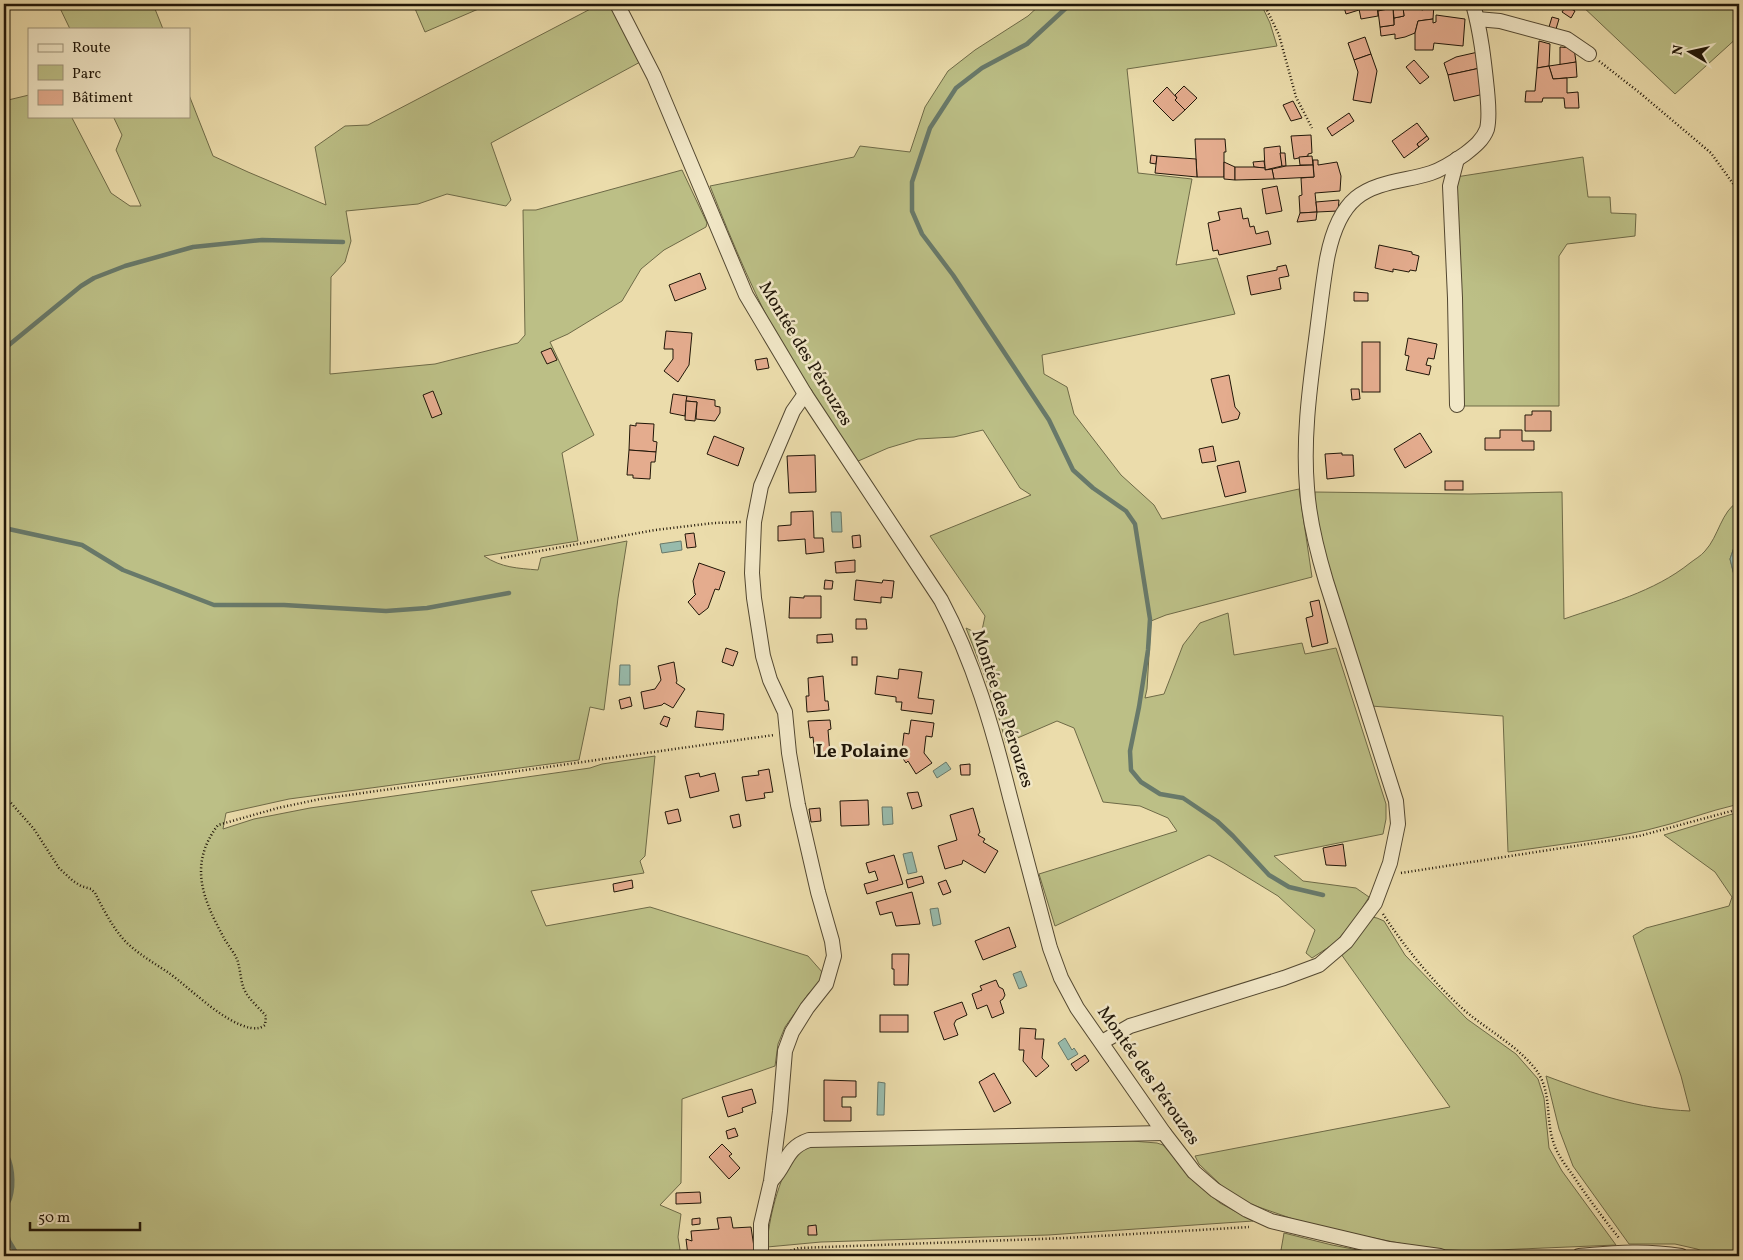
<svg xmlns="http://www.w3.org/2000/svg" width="1743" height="1260" viewBox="0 0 1743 1260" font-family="Vollkorn,serif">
<rect width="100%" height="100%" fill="#ebdcab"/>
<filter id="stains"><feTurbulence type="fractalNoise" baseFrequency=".004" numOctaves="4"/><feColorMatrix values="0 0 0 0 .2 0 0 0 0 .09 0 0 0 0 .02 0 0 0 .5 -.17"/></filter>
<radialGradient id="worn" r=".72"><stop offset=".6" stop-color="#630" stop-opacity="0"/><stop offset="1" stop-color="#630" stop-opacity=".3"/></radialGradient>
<g fill="#bcbf86" stroke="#6e6a47">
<path d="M 58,4 L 153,4 L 163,29 L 70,29 Z"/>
<path d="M 413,4 L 490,4 L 425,32 Z"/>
<path d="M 600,4 L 611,4 L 642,61 L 491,143 L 511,200 L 506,206 L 447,194 L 418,204 L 346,211 L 351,241 L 345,262 L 331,277 L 330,374 L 435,364 L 518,343 L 525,335 L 523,210 L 536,210 L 682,170 L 707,223 L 706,227 L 664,250 L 641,269 L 622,301 L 568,334 L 550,342 L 594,435 L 562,453 L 578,541 L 484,556 C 502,568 517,568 538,570 L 541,558 L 627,541 L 618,598 L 604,710 L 590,707 L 579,760 L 289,799 L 226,813 L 223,829 L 254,819 L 310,808 L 590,768 L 602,764 L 655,756 L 645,856 L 640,861 L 644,873 L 531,891 L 546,926 L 650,907 L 808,956 L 823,973 L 819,985 L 809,993 L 785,1027 L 778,1044 L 775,1066 L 682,1099 L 681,1183 L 660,1205 L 681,1214 L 678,1237 L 681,1256 L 4,1256 L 4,101 L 29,95 L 29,116 L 71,116 L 111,193 L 130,206 L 141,206 L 116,150 L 122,135 L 113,116 L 189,116 L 189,95 L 213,156 L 248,172 L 326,205 L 315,147 L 345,126 L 368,125 Z"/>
<path d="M 1041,4 L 1261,4 L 1270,23 L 1277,46 L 1127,69 L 1138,173 L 1192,179 L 1176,265 L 1217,258 L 1235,314 L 1042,355 L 1044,374 L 1067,387 L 1074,414 L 1121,475 L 1154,505 L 1162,519 L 1299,489 L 1312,577 L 1166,615 L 1151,621 L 1147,689 L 1145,698 L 1164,694 L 1183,645 L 1200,623 L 1228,613 L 1234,655 L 1302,643 L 1305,654 L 1336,648 L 1386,804 L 1386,819 L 1383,834 L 1274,856 L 1303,881 L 1356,888 L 1369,897 L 1356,918 L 1335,943 L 1312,958 L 1306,953 L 1315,930 L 1278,896 L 1224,863 L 1209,855 L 1055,926 L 1039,874 L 1177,831 L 1168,818 L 1140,806 L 1103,802 L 1074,728 L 1057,721 L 1006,743 L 993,697 L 966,628 L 981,635 L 985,616 L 930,536 L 1031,495 L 1020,488 L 983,430 L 954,437 L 918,439 L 888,448 L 856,462 C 834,427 808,393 788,356 C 757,302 733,244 710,186 L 854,157 L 860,146 L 910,152 L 925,107 L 948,71 L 975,50 L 1028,16 Z"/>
<path d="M 1580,4 L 1739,4 L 1739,36 L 1675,94 Z"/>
<path d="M 1583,157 L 1588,197 L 1610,197 L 1611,213 L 1636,214 L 1635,236 L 1567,244 L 1559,256 L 1559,406 L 1461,406 L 1456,177 Z"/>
<path d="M 1315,492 L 1469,494 L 1562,492 L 1564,619 C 1607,604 1654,592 1690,563 C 1695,559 1701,556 1705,551 C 1719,536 1721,511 1739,501 L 1739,533 L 1730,559 L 1734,575 L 1739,577 L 1739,804 C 1708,811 1678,823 1647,830 C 1602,840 1554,845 1508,852 L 1503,716 L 1371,706 L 1322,553 L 1314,505 Z"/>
<path d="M 1739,812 L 1739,1256 L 1714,1256 L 1697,1249 L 1675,1244 L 1629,1244 L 1573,1166 L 1559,1129 L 1546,1076 C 1594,1094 1639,1109 1690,1111 L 1681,1076 L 1633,936 L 1646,928 L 1729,906 L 1732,897 L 1715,872 L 1664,835 Z"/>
<path d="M 1372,917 L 1377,918 L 1384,921 L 1405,955 L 1467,1019 L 1516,1054 L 1538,1079 L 1544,1098 L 1549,1148 L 1562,1171 L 1616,1245 L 1473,1251 L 1429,1249 L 1313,1226 L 1250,1204 L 1224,1188 L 1199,1164 L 1195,1156 L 1450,1107 L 1341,954 Z"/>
<path d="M 1132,1141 L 1157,1143 L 1163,1145 L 1204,1190 L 1220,1203 L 1253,1221 L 1048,1235 L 821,1242 L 767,1247 C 768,1221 779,1177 794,1156 C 799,1150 807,1147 815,1145 Z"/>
<path d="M 1284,1233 L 1332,1245 L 1389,1256 L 1280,1256 Z"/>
</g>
<g fill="#98bbac" stroke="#68796a">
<path d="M 831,512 L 841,512 L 842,532 L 832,532 Z"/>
<path d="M 1739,533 L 1739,577 L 1734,575 L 1730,559 Z"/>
<path d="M 681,541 L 682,550 L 662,553 L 660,544 Z"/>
<path d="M 620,665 L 630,665 L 630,685 L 619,685 Z"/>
<path d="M 946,762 L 951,769 L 937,778 L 933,771 Z"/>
<path d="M 882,807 L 892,807 L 893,824 L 883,825 Z"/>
<path d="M 912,852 L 917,872 L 908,874 L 903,854 Z"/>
<path d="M 938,908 L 941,924 L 933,926 L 930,909 Z"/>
<path d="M 1021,971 L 1027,986 L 1019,989 L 1013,974 Z"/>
<path d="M 1065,1038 L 1072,1050 L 1074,1048 L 1078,1054 L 1068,1060 L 1058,1043 Z"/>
<path d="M 878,1082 L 885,1083 L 884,1115 L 877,1115 Z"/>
</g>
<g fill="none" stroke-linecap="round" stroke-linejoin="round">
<g stroke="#68796a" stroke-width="4.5">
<path d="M 1068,4 L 1066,8 L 1027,44 L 982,68 L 956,88 L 930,128 L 912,182 L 912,211 L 922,234 L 953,275 L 1049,420 L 1073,470 L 1093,488 L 1126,511 L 1135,524 L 1150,619 L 1148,650 L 1139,707 L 1130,751 L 1131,770 L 1141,782 L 1160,794 L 1183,798 L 1217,821 L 1233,836 L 1269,875 L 1289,887 L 1323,895"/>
<path d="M 4,349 L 81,286 L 94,278 L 125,266 L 193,247 L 262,240 L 343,242"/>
<path d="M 4,528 L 82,545 L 123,570 L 214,605 L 284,605 L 386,611 L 427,608 L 509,593"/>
<path d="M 4,1152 C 13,1161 14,1185 10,1198 C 9,1202 6,1205 4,1208"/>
<path d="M 4,1226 L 9,1241 L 18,1256"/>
</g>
</g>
<g fill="#e4ac8e" stroke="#201608">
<path d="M 1343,4 L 1357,4 L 1359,10 L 1346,14 Z"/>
<path d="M 1358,4 L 1377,4 L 1378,16 L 1361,19 Z"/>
<path d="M 1377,4 L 1393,4 L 1393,8 L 1378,11 Z"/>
<path d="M 1418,4 L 1423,4 L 1423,10 L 1419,9 Z"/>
<path d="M 1423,4 L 1434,4 L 1433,19 L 1418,21 L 1415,33 L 1405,37 L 1395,39 L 1395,34 L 1381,36 L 1380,27 L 1394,25 L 1394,18 L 1404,16 L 1403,7 L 1418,5 L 1419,9 L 1423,10 Z"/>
<path d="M 1566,6 L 1575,11 L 1571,18 L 1562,12 Z"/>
<path d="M 1403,7 L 1404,16 L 1394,18 L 1393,8 Z"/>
<path d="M 1393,8 L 1394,25 L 1380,27 L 1378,11 Z"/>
<path d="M 1436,15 L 1465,19 L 1463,46 L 1434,43 L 1433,50 L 1415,50 L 1415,33 L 1418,21 L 1433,19 L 1433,23 L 1436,22 Z"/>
<path d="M 1552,17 L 1559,19 L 1556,29 L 1549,27 Z"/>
<path d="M 1365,37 L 1371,54 L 1354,60 L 1348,43 Z"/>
<path d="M 1539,41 L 1550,44 L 1549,66 L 1537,68 Z"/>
<path d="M 1560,47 L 1574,48 L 1576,62 L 1560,65 Z"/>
<path d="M 1478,52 L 1480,68 L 1448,75 L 1444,63 L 1456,57 Z"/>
<path d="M 1371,54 L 1377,71 L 1371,103 L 1353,100 L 1358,72 L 1354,60 Z"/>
<path d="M 1414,60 L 1429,77 L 1420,84 L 1406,67 Z"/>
<path d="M 1576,62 L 1577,77 L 1553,79 L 1549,66 Z"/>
<path d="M 1549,66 L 1553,79 L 1567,78 L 1567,93 L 1578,92 L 1579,108 L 1565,108 L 1564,98 L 1543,98 L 1542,102 L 1525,102 L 1526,91 L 1535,91 L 1537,68 Z"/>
<path d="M 1480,68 L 1484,94 L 1454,101 L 1448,75 Z"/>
<path d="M 1184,86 L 1197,98 L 1185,110 L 1175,100 L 1177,98 L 1175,95 Z"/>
<path d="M 1167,87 L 1177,98 L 1175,100 L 1185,110 L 1173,121 L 1153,101 Z"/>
<path d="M 1293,101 L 1302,118 L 1291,121 L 1283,105 Z"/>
<path d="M 1349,113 L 1354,121 L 1332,136 L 1327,128 Z"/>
<path d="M 1417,123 L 1427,136 L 1417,144 L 1419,147 L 1404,158 L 1392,141 Z"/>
<path d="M 1311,135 L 1312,153 L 1308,154 L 1308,156 L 1294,159 L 1291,136 Z"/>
<path d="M 1427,136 L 1429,139 L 1419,147 L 1417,144 Z"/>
<path d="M 1195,139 L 1225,139 L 1226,152 L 1224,152 L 1224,177 L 1197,177 Z"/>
<path d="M 1280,146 L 1282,166 L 1265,170 L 1264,148 Z"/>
<path d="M 1280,153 L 1285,153 L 1286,166 L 1282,166 Z"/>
<path d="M 1151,155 L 1157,156 L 1156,164 L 1150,163 Z"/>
<path d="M 1157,156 L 1196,159 L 1197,177 L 1155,173 Z"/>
<path d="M 1312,156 L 1313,165 L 1300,165 L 1299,157 Z"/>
<path d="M 1313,160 L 1318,160 L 1318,165 L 1337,162 L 1341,176 L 1340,191 L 1315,193 L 1317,212 L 1300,213 L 1299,196 L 1302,195 L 1301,178 L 1314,177 Z"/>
<path d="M 1264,161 L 1265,168 L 1254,167 L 1253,162 Z"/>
<path d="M 1224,162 L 1235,167 L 1235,180 L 1224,179 Z"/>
<path d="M 1313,165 L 1314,177 L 1274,179 L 1272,169 L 1286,166 Z"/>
<path d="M 1235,167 L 1254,167 L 1265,168 L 1265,170 L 1272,169 L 1274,179 L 1235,180 Z"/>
<path d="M 1277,186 L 1282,211 L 1266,214 L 1262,189 Z"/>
<path d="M 1339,200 L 1338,211 L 1317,212 L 1316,202 Z"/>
<path d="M 1241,208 L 1243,219 L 1248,218 L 1250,227 L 1254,226 L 1256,234 L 1268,231 L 1271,244 L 1219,255 L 1218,250 L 1213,251 L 1208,223 L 1220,220 L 1218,212 Z"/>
<path d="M 1317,212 L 1316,220 L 1297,222 L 1300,213 Z"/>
<path d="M 1379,245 L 1412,252 L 1412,254 L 1419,256 L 1416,271 L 1410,270 L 1409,272 L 1393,269 L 1393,272 L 1375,268 Z"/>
<path d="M 1286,265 L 1289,276 L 1279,278 L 1281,289 L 1251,295 L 1247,276 L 1277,270 L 1277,267 Z"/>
<path d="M 700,273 L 706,289 L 675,301 L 669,285 Z"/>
<path d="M 1354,292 L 1368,293 L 1368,301 L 1354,301 Z"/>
<path d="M 666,331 L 692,333 L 689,365 L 678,382 L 664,371 L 673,359 L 673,349 L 664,349 Z"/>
<path d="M 1408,338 L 1437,344 L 1434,359 L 1428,358 L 1426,365 L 1431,366 L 1429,375 L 1406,370 L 1409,356 L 1405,355 Z"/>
<rect x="1362" y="342" width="18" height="50"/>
<path d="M 551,348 L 557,360 L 547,364 L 541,352 Z"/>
<path d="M 767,358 L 769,368 L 757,370 L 755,360 Z"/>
<path d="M 1229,375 L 1235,407 L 1240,413 L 1238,419 L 1222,423 L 1211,379 Z"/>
<path d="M 1351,389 L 1359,389 L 1360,399 L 1352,400 Z"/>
<path d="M 433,391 L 442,414 L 432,418 L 423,395 Z"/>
<path d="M 673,394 L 687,396 L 685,416 L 670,413 Z"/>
<path d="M 687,396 L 715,400 L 715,406 L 720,407 L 720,413 L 715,421 L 696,419 L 697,402 L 686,401 Z"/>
<path d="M 686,401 L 697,402 L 695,421 L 685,420 Z"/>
<path d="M 1532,411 L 1551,411 L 1551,431 L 1525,431 L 1525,415 L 1532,415 Z"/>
<path d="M 636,423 L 654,424 L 653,441 L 657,442 L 656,452 L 629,450 L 630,425 L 636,426 Z"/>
<path d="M 1500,430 L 1522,430 L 1522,441 L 1534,441 L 1534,450 L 1485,450 L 1485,438 L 1500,438 Z"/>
<path d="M 1420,433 L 1432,452 L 1405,468 L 1394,449 Z"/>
<path d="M 714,436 L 744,448 L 738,466 L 707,454 Z"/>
<path d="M 1213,446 L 1216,461 L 1202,463 L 1199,449 Z"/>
<path d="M 629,450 L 656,452 L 655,462 L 651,462 L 650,479 L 633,478 L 633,475 L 627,475 Z"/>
<path d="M 1342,453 L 1342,455 L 1353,455 L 1354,476 L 1327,479 L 1325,454 Z"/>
<path d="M 815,455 L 816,492 L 789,493 L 787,456 Z"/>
<path d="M 1239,461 L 1246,492 L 1225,497 L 1217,466 Z"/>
<rect x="1445" y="481" width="18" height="9"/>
<path d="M 813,511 L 814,538 L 823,538 L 824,552 L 806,554 L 805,539 L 778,541 L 778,526 L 791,525 L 791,512 Z"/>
<path d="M 694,533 L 696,547 L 687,548 L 685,534 Z"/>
<path d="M 860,535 L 861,547 L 853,548 L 852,536 Z"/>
<path d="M 855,560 L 855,572 L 836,573 L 835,562 Z"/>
<path d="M 699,563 L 725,572 L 719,590 L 715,589 L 708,608 L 699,615 L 688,602 L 696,594 L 695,594 L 693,581 Z"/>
<path d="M 825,580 L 833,581 L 832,589 L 824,589 Z"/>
<path d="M 856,580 L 882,583 L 883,580 L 894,581 L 892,598 L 881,597 L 881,603 L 854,600 Z"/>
<path d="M 804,596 L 821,596 L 821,618 L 789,618 L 790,597 L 804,598 Z"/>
<path d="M 1319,600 L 1328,643 L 1312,647 L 1306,618 L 1313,616 L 1310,602 Z"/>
<path d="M 856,619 L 866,619 L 867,629 L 856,629 Z"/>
<path d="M 832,634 L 833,642 L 817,643 L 817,635 Z"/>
<path d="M 726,648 L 738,652 L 733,666 L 722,662 Z"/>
<rect x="852" y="657" width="5" height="8"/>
<path d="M 674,662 L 677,681 L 676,683 L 685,689 L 673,708 L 664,703 L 662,705 L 644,709 L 641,692 L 655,689 L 661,680 L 658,666 Z"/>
<path d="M 899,669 L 922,672 L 918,698 L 934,700 L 932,714 L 901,710 L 902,702 L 896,702 L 896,697 L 875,694 L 877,676 L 898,679 Z"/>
<path d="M 823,676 L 825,701 L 828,701 L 829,710 L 807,712 L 806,696 L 809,696 L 808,678 Z"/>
<path d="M 630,697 L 632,706 L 621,709 L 619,700 Z"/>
<path d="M 697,711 L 724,714 L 723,730 L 695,727 Z"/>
<path d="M 664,716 L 670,718 L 667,727 L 660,724 Z"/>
<path d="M 830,720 L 831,729 L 828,730 L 830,754 L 815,756 L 813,737 L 810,738 L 808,721 Z"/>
<path d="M 911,720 L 934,723 L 932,737 L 926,736 L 924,753 L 932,763 L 916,774 L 908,761 L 906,763 L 897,750 L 902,750 L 904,733 L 909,734 Z"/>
<path d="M 970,764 L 970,775 L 961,775 L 960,765 Z"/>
<path d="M 769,769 L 773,792 L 764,793 L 765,798 L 746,801 L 742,777 L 759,775 L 758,771 Z"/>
<path d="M 699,773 L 700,777 L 715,773 L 719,791 L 690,798 L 685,776 Z"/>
<path d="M 918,792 L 922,806 L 912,809 L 907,793 Z"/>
<path d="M 868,800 L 869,825 L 841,826 L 840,801 Z"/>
<path d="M 820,808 L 821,821 L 811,822 L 809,809 Z"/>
<path d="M 973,808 L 980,832 L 978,835 L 985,839 L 983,842 L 998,851 L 985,873 L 963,860 L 962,864 L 945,869 L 938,846 L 957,840 L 950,815 Z"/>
<path d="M 678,809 L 681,821 L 668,824 L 665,812 Z"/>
<path d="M 739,814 L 741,826 L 733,828 L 730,816 Z"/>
<path d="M 1343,844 L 1346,866 L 1326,865 L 1323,848 Z"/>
<path d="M 894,855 L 903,884 L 867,894 L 864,884 L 878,880 L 875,871 L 869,873 L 866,863 Z"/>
<path d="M 922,876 L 924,883 L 908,888 L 906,880 Z"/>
<path d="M 632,880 L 633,888 L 614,892 L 613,884 Z"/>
<path d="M 946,880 L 951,892 L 943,895 L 938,883 Z"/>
<path d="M 912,892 L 920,924 L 896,926 L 892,912 L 880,915 L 876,902 Z"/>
<path d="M 1009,927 L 1016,947 L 983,960 L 975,941 Z"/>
<path d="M 892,954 L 909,954 L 908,985 L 894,985 L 894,969 L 892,969 Z"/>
<path d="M 996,980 L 999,987 L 1003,989 L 1005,995 L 1003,999 L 1000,1001 L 1004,1013 L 992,1018 L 987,1005 L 977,1009 L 972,994 L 982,990 L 980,986 Z"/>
<path d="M 962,1002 L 967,1015 L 956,1020 L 954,1024 L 958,1035 L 944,1040 L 934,1012 Z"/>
<rect x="880" y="1015" width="28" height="17"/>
<path d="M 1020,1028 L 1036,1029 L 1035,1039 L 1044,1039 L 1042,1058 L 1049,1066 L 1036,1077 L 1023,1061 L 1024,1050 L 1019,1050 Z"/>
<path d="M 1085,1055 L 1089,1061 L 1076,1071 L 1071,1064 Z"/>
<path d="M 994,1073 L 1011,1103 L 994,1112 L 979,1082 Z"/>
<path d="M 824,1080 L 856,1081 L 856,1097 L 842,1097 L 842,1107 L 851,1107 L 851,1121 L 824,1121 Z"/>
<path d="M 752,1089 L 756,1103 L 742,1108 L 743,1112 L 728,1117 L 722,1097 Z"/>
<path d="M 735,1128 L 738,1136 L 728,1139 L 726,1131 Z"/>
<path d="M 722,1144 L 732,1154 L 729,1156 L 740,1168 L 729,1179 L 709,1157 Z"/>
<path d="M 700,1192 L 701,1203 L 676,1204 L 676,1193 Z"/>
<path d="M 731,1217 L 733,1228 L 751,1227 L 755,1254 L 748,1256 L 688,1256 L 686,1239 L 692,1241 L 691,1231 L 719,1229 L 717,1218 Z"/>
<path d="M 700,1218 L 700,1224 L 692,1225 L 692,1219 Z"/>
<path d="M 816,1225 L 817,1235 L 808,1235 L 808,1226 Z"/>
</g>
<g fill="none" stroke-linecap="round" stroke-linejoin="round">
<g stroke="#534831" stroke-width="16">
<g id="minor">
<path d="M 617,4 L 654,76 L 746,295 L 805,394 L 941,600 C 974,662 993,729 1010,797 C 1024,848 1037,898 1050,948 L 1061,978 L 1077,1008 L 1164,1133 L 1194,1172 L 1215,1190 L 1247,1210 L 1271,1221 L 1389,1249 L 1440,1256"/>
<path d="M 1477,19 L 1500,21 L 1567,39 L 1589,54"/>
<path d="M 1457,405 L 1455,298 L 1450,186 L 1457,159"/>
<path d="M 1102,1042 L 1130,1026 L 1284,978 L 1319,965 L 1346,942 L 1375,903 L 1390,863 L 1398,824 L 1396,801 L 1326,581 C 1317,551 1309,520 1307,488 C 1303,441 1309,393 1315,347 C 1319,318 1322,288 1327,259 C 1331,238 1338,213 1356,198 C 1377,181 1407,181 1431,173 C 1443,169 1455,161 1465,154 C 1474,147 1483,140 1487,129 C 1490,116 1488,103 1487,90 C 1484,61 1481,33 1473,4"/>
<path d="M 772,1180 C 787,1165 785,1148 809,1140 L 1164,1133"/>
<path d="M 761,1256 L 761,1224 L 771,1181 L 780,1111 L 785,1051 L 792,1032 L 807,1008 L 826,984 L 834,956 L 832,941 L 818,892 L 798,805 L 789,753 L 785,712 L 770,680 L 763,656 L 754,598 L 752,573 L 754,522 L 761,486 L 793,411 L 805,394"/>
<path d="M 1579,1256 C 1615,1253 1644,1250 1681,1256"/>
</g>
</g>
<g stroke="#201608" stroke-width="2.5" stroke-dasharray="1 2.5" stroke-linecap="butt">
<path d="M 1264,4 L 1279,35 L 1296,97 L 1312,128"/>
<path d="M 1599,61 L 1640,93 L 1711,153 L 1739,192"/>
<path d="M 501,558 L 655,530 L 714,523 L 741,522"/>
<path d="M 4,795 L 34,829 L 59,868 L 73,881 L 81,886 L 91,889 L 95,893 C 103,909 113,928 125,941 C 138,954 154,963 169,973 C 191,989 224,1023 251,1028 C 257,1029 261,1028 265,1025 L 266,1016 C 260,1009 251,1001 246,993 C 240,983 241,970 237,959 C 234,953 229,946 225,940 C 204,901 187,866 218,825 L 278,808 L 320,799 L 774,735"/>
<path d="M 1401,873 L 1639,836 L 1739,809"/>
<path d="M 1383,914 C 1406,949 1433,982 1464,1010 C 1486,1029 1513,1043 1532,1065 C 1554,1089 1544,1117 1554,1144 C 1558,1156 1567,1167 1574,1177 C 1588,1198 1603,1218 1619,1238"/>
<path d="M 774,1256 L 799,1248 L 1066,1238 L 1249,1227"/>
</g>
<use href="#minor" stroke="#f2e8c8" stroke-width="14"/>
</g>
<g text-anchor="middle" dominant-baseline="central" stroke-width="5" stroke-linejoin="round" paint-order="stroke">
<g font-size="18" fill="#201608" stroke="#f2e8c8">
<text transform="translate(805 354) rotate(59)">Montée des Pérouzes</text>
<text transform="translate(1002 709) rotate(72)">Montée des Pérouzes</text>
<text transform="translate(1148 1076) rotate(55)">Montée des Pérouzes</text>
</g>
<g font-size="19" font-weight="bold" fill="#201608" stroke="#f2e8c8">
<text x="862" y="752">Le Polaine</text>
</g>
</g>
<rect width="1743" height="1260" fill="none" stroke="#ebdcab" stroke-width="20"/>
<rect x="5" y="5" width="1733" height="1250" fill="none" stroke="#201608" stroke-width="2.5"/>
<rect x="10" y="10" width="1723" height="1240" fill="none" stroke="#201608"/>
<rect x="28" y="28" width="162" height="90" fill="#f2e8c8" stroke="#9e947b"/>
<rect x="38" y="44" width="25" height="8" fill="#f2e8c8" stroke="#9e947b"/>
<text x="72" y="52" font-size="15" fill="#201608">Route</text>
<rect x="38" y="65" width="25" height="15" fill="#bcbf86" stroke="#9e947b"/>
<text x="72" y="78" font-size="15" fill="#201608">Parc</text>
<rect x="38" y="90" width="25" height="15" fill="#e4ac8e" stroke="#9e947b"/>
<text x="72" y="102" font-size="15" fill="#201608">Bâtiment</text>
<g transform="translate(1690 52) rotate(279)" stroke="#f2e8c8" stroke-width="4" paint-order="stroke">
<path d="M0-4L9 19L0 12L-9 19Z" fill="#201608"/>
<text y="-8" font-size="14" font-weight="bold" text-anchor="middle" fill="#201608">N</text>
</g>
<path d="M30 1222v8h110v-8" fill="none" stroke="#201608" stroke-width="2.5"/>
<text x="38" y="1222" font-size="15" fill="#201608" stroke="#f2e8c8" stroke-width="4" paint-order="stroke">50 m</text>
<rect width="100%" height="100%" filter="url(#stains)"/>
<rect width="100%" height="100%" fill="url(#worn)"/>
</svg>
